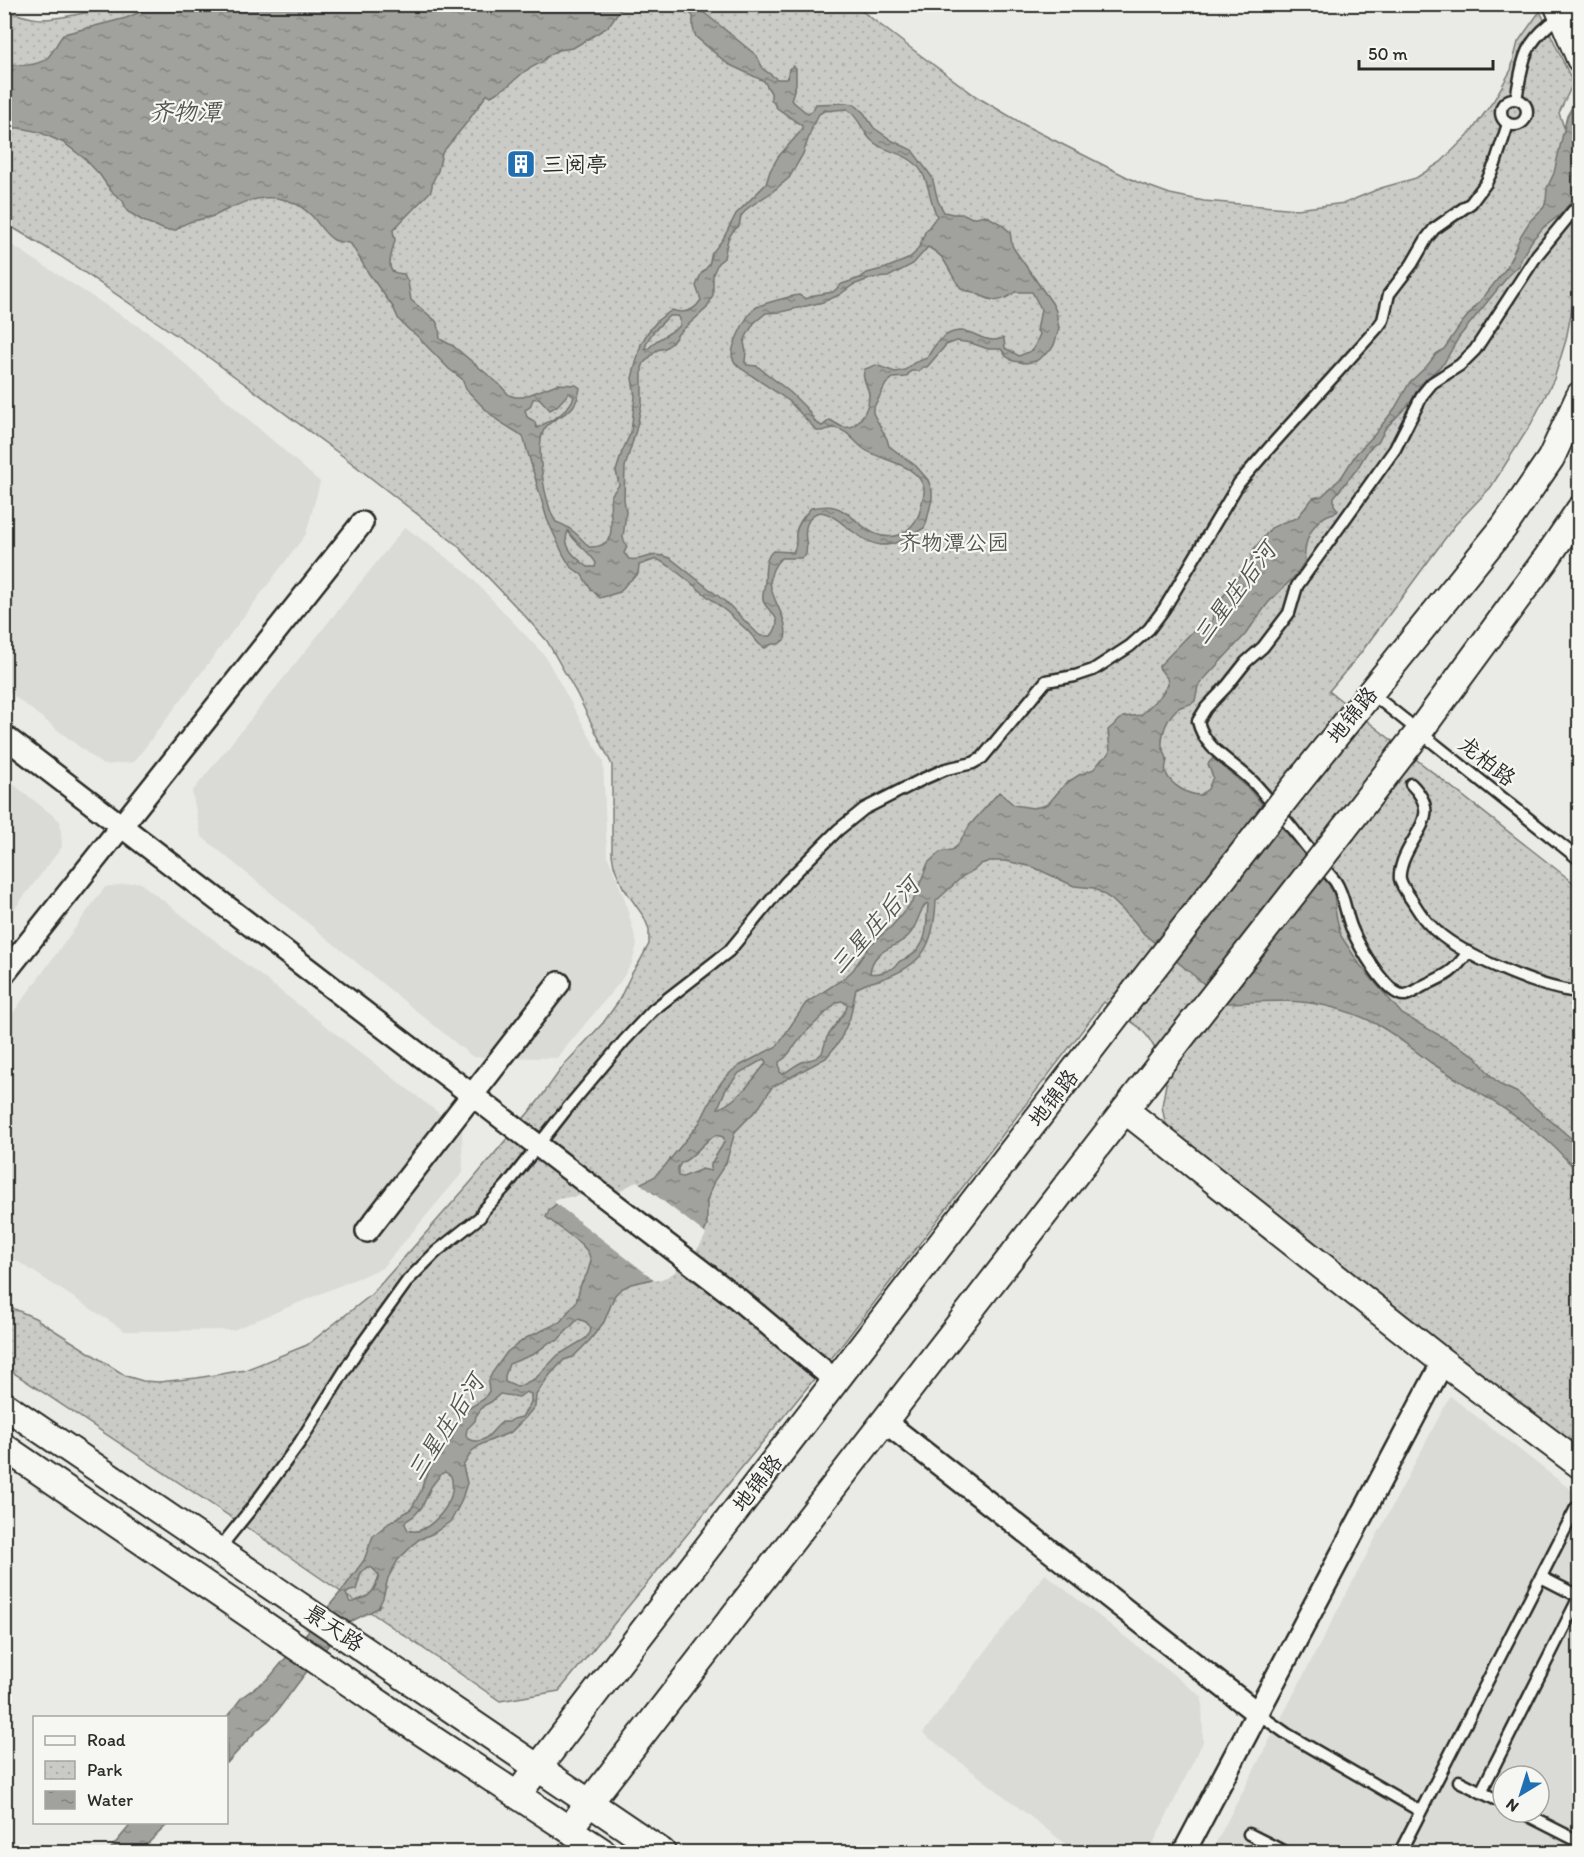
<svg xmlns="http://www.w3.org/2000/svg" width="1584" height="1857" viewBox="0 0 1584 1857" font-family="Itim,'LXGW WenKai TC',sans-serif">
<defs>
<pattern id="park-dots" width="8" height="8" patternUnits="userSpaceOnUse" patternTransform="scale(1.5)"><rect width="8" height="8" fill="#cacac7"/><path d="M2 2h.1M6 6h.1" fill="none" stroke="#aeaeab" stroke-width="1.8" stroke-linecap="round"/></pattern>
<pattern id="water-ripples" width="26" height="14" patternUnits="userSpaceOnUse" patternTransform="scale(1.5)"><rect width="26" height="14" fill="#a1a19e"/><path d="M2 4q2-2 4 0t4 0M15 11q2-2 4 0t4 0" fill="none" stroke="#838381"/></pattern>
</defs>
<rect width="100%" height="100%" fill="#eaeae6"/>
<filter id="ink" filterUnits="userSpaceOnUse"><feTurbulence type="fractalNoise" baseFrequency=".0167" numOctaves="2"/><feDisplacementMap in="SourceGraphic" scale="12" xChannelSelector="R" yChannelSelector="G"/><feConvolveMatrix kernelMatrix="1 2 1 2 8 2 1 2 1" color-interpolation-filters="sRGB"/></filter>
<g filter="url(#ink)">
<g fill="#dadad6" fill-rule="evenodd">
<path d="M 4,240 L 152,335 L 320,482 L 306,534 L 134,762 L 103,765 L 5,689 Z"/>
<path d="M 405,527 L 467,573 L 545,656 L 603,761 L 607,855 L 624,897 L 637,944 L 632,963 L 620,982 L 557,1058 L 473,1057 L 201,836 L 192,792 Z"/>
<path d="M 4,777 L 60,821 L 62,847 L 5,921 Z"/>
<path d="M 139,882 L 462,1131 L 463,1172 L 382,1268 L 233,1330 L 125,1331 L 5,1253 L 5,1024 L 105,887 Z"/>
<path d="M 1450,1396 L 1579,1496 L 1579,1852 L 1211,1852 ZM 1503,1776 L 1539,1776 L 1539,1812 L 1503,1812 Z"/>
<path d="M 1045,1574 L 1202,1697 L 1203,1742 L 1149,1852 L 1076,1852 L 923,1733 Z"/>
</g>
<path fill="url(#park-dots)" stroke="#7a7a79" stroke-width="1.5" d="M 105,4 L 854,5 L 908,46 L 977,97 L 1028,127 L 1137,182 L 1170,194 L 1204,201 L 1297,209 L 1345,203 L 1381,188 L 1416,178 L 1441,162 L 1471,132 L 1494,100 L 1511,70 L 1518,42 L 1540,11 L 1573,83 L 1559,113 L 1567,136 L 1580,203 L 1579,272 L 1566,340 L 1554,379 L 1531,424 L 1491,487 L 1455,525 L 1360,654 L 1329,691 L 1579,887 L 1579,1451 L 1181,1143 L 1165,1122 L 1162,1106 L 1166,1084 L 1159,1055 L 1148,1037 L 1140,1028 L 1104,1002 L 842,1345 L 559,1691 L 500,1701 L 255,1533 L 5,1367 L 5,1305 L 35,1318 L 126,1376 L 143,1381 L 159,1382 L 197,1378 L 245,1370 L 307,1345 L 371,1295 L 470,1183 L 539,1100 L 564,1065 L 603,1023 L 618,1002 L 632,973 L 640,961 L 649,944 L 649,929 L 644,917 L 623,887 L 614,866 L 612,854 L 612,765 L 577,694 L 547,641 L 525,616 L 457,545 L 344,457 L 211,359 L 60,256 L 5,223 L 5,10 C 35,21 43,21 74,15 C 88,12 93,13 105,4 Z"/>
<g fill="url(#water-ripples)" stroke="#727270" stroke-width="1.5" fill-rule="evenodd">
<path d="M 156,5 L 623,5 L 608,27 L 573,48 L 559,50 L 549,55 L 542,62 L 525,71 L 508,86 L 491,96 L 488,94 L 485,97 L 468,121 L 442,153 L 438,171 L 433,181 L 431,191 L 393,230 C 393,233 395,237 395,240 C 394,246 385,269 394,272 C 397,274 401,273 404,274 L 408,282 L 411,300 L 436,321 L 439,328 L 440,339 L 453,346 L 499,384 L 509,395 L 515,397 L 523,397 L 557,384 L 576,385 L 580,388 C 576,417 558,412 545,428 C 534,443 545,507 556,522 C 571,527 579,536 589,547 C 623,548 607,514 611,497 C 612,492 617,489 619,485 L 616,471 L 622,452 L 631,432 L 635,396 L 632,378 L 641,344 L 648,332 L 658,320 L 672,310 C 685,315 694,311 701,300 L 696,286 L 701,274 L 709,265 L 712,253 L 723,239 L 736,214 L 766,184 L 770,171 L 778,157 L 802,130 L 802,126 L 777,108 L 771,99 L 771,93 L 764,81 L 728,64 L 696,37 L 693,28 L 693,16 L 681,5 L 699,5 L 700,10 L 707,15 L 757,56 L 763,69 L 777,79 L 787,79 L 789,69 L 793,66 L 796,68 L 796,84 L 791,100 L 808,114 L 813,110 L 816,104 L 846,103 L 854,104 L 864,113 L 874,128 L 893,141 L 912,150 L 932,177 L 938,201 L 944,212 L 953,214 L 964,214 L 972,218 L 985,215 L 1001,224 L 1010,232 L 1012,245 L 1014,249 L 1052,303 L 1056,311 L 1059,329 L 1054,345 L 1051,350 L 1036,361 L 1026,363 L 1013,361 L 1006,356 L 1001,349 L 988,349 L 971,343 L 957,341 L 946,345 L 927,367 L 923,367 L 919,371 L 911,371 L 906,377 L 893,378 L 886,384 L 873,409 L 873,413 L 887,439 L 889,446 L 916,466 L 928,480 L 932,491 L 932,499 L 926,524 L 924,528 C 911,535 897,546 881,545 C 871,544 860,537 852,531 C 839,522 818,498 807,524 C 802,536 810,546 805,556 L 801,558 L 781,558 C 752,588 792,611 785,639 L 779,644 L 772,644 L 765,648 L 759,644 L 748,631 L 727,612 L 671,567 L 657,559 L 639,565 L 638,574 L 626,584 L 620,592 L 600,598 L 590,588 L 582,575 L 570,566 L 563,554 L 547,519 L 523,436 L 497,420 L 482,406 L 466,389 L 462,379 L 449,369 L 416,335 L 409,330 L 399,320 L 393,307 L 369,274 L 351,244 C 345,241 339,243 334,240 C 325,235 319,224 312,216 C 283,187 250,197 218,214 C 206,221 188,218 176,230 L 165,230 L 156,226 L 143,221 L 127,211 L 123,201 L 111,191 L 100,175 L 85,159 L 64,143 L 39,132 L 21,128 L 5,128 L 5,64 C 17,66 37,67 47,58 C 54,52 57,41 64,34 L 126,18 ZM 847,109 C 859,117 861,129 870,139 C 881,151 899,151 912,161 C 930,174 928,199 937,216 L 925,232 L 920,245 L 915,253 L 908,259 L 886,268 L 867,273 L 860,278 L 842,284 L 833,292 L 815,295 L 806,299 L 799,295 C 792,296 759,304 754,309 C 746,316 732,344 732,355 C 732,360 736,364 739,367 L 789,401 L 817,431 C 824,432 828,428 835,428 C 848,430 854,442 864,449 C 880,461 919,463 924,489 C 925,496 921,504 920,511 C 918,520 908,532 899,535 C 868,544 856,512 834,507 C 827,505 817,507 811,508 C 805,515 797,524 796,533 C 795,541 798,545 793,552 L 773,551 C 764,559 766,570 765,581 C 765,588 762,593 763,600 C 766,613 787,615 771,636 L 761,636 L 758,634 L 727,603 L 670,558 C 650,550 646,562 629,559 L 624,553 L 627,547 L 623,538 L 626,512 L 624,499 L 625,467 L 636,430 L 642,403 L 642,368 L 644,363 L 657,350 L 665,348 L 672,343 L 678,334 L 707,308 L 713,295 L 713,274 L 718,263 L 724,258 L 728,239 L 733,231 L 739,226 L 741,216 L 748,208 L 772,192 L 789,178 L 803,154 L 813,125 L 819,114 L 824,111 ZM 928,247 C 933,250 940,254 943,259 C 949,268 953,278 960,287 C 964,292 967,290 973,292 C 990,300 998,306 1015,292 L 1032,292 L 1041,309 L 1037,331 L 1040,334 L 1033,350 L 1019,356 L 1005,348 L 1004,339 L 1002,338 C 994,342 984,339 976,335 C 952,323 937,339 927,358 L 914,363 L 905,370 L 901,371 L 895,372 L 876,365 L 865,369 C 860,377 869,387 869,396 C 869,408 858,431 843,427 C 839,426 834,422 830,420 L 822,426 L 816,423 L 807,409 L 791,393 L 757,366 L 747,365 L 745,362 L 746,352 L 744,342 L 747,335 L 754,323 L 766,313 L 781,312 L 823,302 L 839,295 L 853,285 L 872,278 L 888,277 L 913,264 ZM 669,316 L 678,316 L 680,319 L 680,324 L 679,327 L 656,341 L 649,348 L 645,349 C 647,336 660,325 669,316 ZM 569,393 L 574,397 C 567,414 551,420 537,428 L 534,421 L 527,417 L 525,410 L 530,407 L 533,399 L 539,398 L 550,410 L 557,406 ZM 568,531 C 575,543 589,551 596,563 L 595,567 L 588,567 C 577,559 561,547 568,531 Z"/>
<path d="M 1579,99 L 1579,192 L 1561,214 L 1543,228 L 1533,239 L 1520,260 L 1519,266 L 1513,270 L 1459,337 L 1444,363 L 1420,385 L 1410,403 L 1385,429 L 1379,441 L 1369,449 L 1357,469 L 1334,497 L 1334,505 L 1338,510 L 1337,512 C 1334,513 1331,514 1328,515 C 1311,522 1303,545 1305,561 L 1297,574 L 1268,603 L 1245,635 L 1206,677 L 1198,686 L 1195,701 C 1189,707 1180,704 1175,711 C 1167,719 1161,734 1162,746 C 1163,750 1166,754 1167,759 C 1167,764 1164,768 1166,773 C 1171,785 1188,795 1200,795 L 1208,789 L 1213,777 L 1208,764 L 1213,758 L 1247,787 L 1328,881 L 1334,893 L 1336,915 L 1341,936 L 1360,965 L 1402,1014 L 1474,1055 L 1492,1077 L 1501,1085 L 1518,1093 L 1579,1145 L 1579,1173 C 1568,1162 1557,1148 1544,1138 C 1509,1109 1468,1087 1430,1062 C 1412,1049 1394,1033 1374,1023 C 1360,1015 1343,1010 1327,1006 C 1295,998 1260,1002 1227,1003 L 1144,934 L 1134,921 L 1111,899 L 1094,888 L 1074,886 L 1033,867 L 1006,861 L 990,861 L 981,864 L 974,870 L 963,876 L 936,901 C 934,944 924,965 882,979 C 873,982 864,983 856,989 L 850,1018 L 839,1042 L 826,1058 L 772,1087 L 760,1106 L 735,1132 L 726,1163 L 714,1181 L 707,1201 L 707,1226 L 699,1243 L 667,1273 L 649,1280 L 631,1284 L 621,1289 L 615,1295 L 604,1322 L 590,1340 L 573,1357 L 564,1360 L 548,1377 L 536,1395 L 535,1406 L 526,1417 L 511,1432 L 482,1444 L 472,1451 L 463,1466 L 467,1483 L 461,1502 L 451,1521 L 434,1533 L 418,1540 L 398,1560 L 388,1578 L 383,1598 L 378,1608 L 346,1624 L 308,1670 L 277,1711 L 268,1721 L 257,1730 L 227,1763 L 226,1718 L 242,1697 L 269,1678 L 344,1588 L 364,1560 L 373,1536 L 389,1523 L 411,1509 L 421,1491 L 424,1480 L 436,1456 L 452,1440 L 454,1427 L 466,1410 L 484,1399 L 489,1391 L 488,1383 L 492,1373 L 507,1352 L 526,1338 L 560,1322 L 576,1302 L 581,1284 L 587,1274 L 591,1261 L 588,1252 L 581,1244 L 546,1217 L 549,1210 L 559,1202 L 621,1193 L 654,1177 L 664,1167 L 700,1122 L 716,1090 L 723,1080 L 732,1071 L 741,1065 L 777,1046 L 806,1003 L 843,979 L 853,970 L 870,945 L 892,926 L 913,901 L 928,863 L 940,852 L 952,850 L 957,846 L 970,825 L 999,792 L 1014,805 L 1033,808 L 1043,806 L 1048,804 L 1065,784 L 1079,775 L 1094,769 L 1102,759 L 1108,755 L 1110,751 L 1108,730 L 1123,717 L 1141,715 L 1162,694 L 1168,684 L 1167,678 L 1159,668 L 1159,666 L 1195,629 L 1198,628 L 1204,632 L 1211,625 L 1214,610 L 1218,603 L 1251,560 L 1253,550 L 1271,528 L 1284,522 L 1297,518 L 1313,498 L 1322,496 L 1341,478 L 1356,454 L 1375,434 L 1395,408 L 1410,382 L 1427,366 L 1436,354 L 1444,349 L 1461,324 L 1486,294 L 1507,267 L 1521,235 L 1530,221 L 1544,207 L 1546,201 L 1547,188 L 1554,173 L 1567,116 L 1575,102 ZM 927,903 L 928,904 C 926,922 929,942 913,954 C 909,958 904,959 900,961 C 896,964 898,965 893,968 C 887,971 877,975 870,973 C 873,947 896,950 909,935 C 918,926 918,911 927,903 ZM 842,1001 L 847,1005 L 846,1010 L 827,1037 L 822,1053 C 817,1059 812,1059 805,1061 C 797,1063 790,1070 783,1074 L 780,1072 L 779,1062 L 785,1058 L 805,1033 L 837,1002 ZM 764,1059 L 766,1060 L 766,1063 C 753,1080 740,1098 720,1108 L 718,1108 L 725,1091 L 739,1073 ZM 716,1135 L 723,1137 L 725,1141 L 711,1164 L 711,1171 L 702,1169 L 683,1177 L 678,1176 L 678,1168 L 681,1163 C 695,1157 702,1142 716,1135 ZM 578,1319 L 586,1322 L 591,1328 L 590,1333 L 585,1339 L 558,1355 L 536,1378 L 520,1386 L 517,1387 L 505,1382 L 505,1376 L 509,1364 L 534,1354 L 550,1342 L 557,1341 ZM 526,1392 L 531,1394 L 531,1402 L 522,1417 L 513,1419 L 509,1422 L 502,1422 C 491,1430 486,1447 468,1439 L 466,1435 L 467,1429 L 475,1421 L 476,1416 L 483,1406 L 491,1402 L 500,1394 L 519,1397 ZM 445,1472 L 451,1476 C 453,1483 453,1489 451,1496 C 447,1510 425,1537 408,1530 L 405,1524 L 406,1521 L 414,1516 L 422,1507 L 431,1487 L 441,1474 ZM 367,1567 L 372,1568 L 379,1575 C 377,1584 373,1594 364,1598 C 361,1599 357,1600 354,1602 L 350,1602 L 346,1594 L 350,1591 L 356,1590 L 361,1573 Z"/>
<path d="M 132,1823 L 169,1823 L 139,1852 L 108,1852 Z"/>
</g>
<path fill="#eaeae6" d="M 637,1181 L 706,1234 L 701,1244 L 686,1264 L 669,1276 L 656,1281 L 554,1202 L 558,1199 L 576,1196 L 620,1191 Z"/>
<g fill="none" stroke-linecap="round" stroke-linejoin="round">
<g stroke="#2b2b2b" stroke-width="15">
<g id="service">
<circle cx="1514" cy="112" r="13"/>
<path d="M 1516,99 C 1523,64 1521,48 1550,24"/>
<path d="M 1371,693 L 1580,860"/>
<path d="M 1411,784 C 1442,815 1415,829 1403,861 C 1401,867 1399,873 1400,879 C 1402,887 1407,893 1411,899 C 1417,908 1422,918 1430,925 C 1457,954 1540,989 1580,992"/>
<path d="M 1468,952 C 1454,972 1447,975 1425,985 C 1418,988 1412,994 1405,995 C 1387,997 1358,944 1352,929 C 1345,913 1345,896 1335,881 C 1308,850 1284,816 1256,785 C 1236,763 1205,752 1198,721 L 1206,708 L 1227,686 L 1246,662 L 1263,647 L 1289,613 L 1297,586 L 1395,449 L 1423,394 L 1432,383 L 1460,365 L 1475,350 L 1537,255 L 1573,211"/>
<path d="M 218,1550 L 251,1509 L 300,1442 L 357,1351 L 408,1280 L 436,1252 L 480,1217 L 483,1211 L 507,1185 L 565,1111 L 624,1041 L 653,1010 L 729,951 L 786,882 L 838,830 L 864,809 L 923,779 L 946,769 L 973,763 L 982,758 L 1046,681 L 1075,676 L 1093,670 L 1130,646 L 1149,629 L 1164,609 L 1239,483 L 1271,446 L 1378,327 L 1383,320 L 1389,294 L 1412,264 L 1427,238 L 1434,229 L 1471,203 L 1486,183 L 1495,164 L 1508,124"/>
<path d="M 1541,1577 L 1580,1597"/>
<path d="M 1257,1713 L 1287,1734 L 1420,1811"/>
<path d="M 1459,1781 L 1503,1803"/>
<path d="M 1481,1792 L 1579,1597"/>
<path d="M 1521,1812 L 1580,1842"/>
<path d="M 1249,1834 L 1285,1852"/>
<path d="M 1400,1852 L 1576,1508"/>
</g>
</g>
<g stroke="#2b2b2b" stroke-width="26">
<g id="minor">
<path d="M 4,736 L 738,1299 L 836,1381"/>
<path d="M 4,974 L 362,523"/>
<path d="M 367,1231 L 559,983"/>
<path d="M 884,1421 L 1257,1713"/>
<path d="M 1184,1852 L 1443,1362"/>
</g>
</g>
<g stroke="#2b2b2b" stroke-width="30">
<g id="tertiary">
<path d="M 1557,4 L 1580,59"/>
<path d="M 1292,790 L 1504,527 L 1551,458 L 1580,395"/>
<path d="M 1343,830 L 1419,732 L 1546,559 L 1580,509"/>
<path d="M 1125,1110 L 1443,1362 L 1580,1465"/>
<path d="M 4,1405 L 662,1852"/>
<path d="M 4,1447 L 417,1729 L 603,1852"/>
<path d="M 517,1795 L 1143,981"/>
<path d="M 569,1829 L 1193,1022"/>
</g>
</g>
<use href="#service" stroke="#f6f6f2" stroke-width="10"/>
<use href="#minor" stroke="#f6f6f2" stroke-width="21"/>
<use href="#tertiary" stroke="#f6f6f2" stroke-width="26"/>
<g stroke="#2b2b2b" stroke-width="30" stroke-linecap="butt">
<g id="tertiary-bridge">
<path d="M 1143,981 L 1292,790"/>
<path d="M 1193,1022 L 1343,830"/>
</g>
</g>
<use href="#tertiary-bridge" stroke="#f6f6f2" stroke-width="26"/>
</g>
</g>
<defs>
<g id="building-square" transform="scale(1.5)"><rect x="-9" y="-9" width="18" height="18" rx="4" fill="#1f6fb2" stroke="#f6f6f2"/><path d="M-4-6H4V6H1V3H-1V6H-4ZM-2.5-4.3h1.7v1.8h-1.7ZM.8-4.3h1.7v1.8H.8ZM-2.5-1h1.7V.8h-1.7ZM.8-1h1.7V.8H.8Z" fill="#fff"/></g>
</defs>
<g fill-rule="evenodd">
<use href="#building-square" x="521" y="164"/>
</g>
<g text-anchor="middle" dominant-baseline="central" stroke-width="4.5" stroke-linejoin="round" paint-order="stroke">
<g font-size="22" fill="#2b2b2b" stroke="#f6f6f2" text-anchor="start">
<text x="542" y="164">三阅亭</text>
</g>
<g font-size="22" fill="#535352" stroke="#f6f6f2">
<text x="954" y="542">齐物潭公园</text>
</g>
<g font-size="22" fill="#2b2b2b" stroke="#f6f6f2">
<text transform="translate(1352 715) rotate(-51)">地锦路</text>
<text transform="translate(1487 761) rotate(38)">龙柏路</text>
<text transform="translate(1053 1098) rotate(-52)">地锦路</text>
<text transform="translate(757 1483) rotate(-52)">地锦路</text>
<text transform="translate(334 1628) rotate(34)">景天路</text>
</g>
<g font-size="24" font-style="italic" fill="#545453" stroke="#f6f6f2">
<text x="185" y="111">齐物潭</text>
<text transform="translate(1234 593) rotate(-53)">三星庄后河</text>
<text transform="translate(874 925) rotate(-48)">三星庄后河</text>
<text transform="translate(445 1427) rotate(-57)">三星庄后河</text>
</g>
</g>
<rect width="1584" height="1857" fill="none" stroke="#f6f6f2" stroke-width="24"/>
<rect x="12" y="12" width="1560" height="1833" fill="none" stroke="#2b2b2b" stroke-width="2" filter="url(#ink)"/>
<rect x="33" y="1716" width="195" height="108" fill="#f6f6f2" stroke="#a5a5a2" stroke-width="1.5"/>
<rect x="45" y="1736" width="30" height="9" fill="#f6f6f2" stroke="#a5a5a2" stroke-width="1.5"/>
<text x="87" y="1746" font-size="18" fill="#2b2b2b">Road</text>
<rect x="45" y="1761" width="30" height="18" fill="url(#park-dots)" stroke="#a5a5a2" stroke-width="1.5"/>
<text x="87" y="1776" font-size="18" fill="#2b2b2b">Park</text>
<rect x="45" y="1791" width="30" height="18" fill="url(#water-ripples)" stroke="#a5a5a2" stroke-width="1.5"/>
<text x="87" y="1806" font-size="18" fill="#2b2b2b">Water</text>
<g transform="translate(1521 1794) rotate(218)"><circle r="28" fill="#f6f6f2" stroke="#a5a5a2" stroke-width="1.5"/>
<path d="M0-4.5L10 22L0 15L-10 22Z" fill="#1f6fb2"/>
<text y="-9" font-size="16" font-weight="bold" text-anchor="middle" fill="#2b2b2b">N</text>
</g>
<path d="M1359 60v9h134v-9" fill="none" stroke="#2b2b2b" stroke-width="3"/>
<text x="1368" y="60" font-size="18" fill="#2b2b2b" stroke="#f6f6f2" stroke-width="4.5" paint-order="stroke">50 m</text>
</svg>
